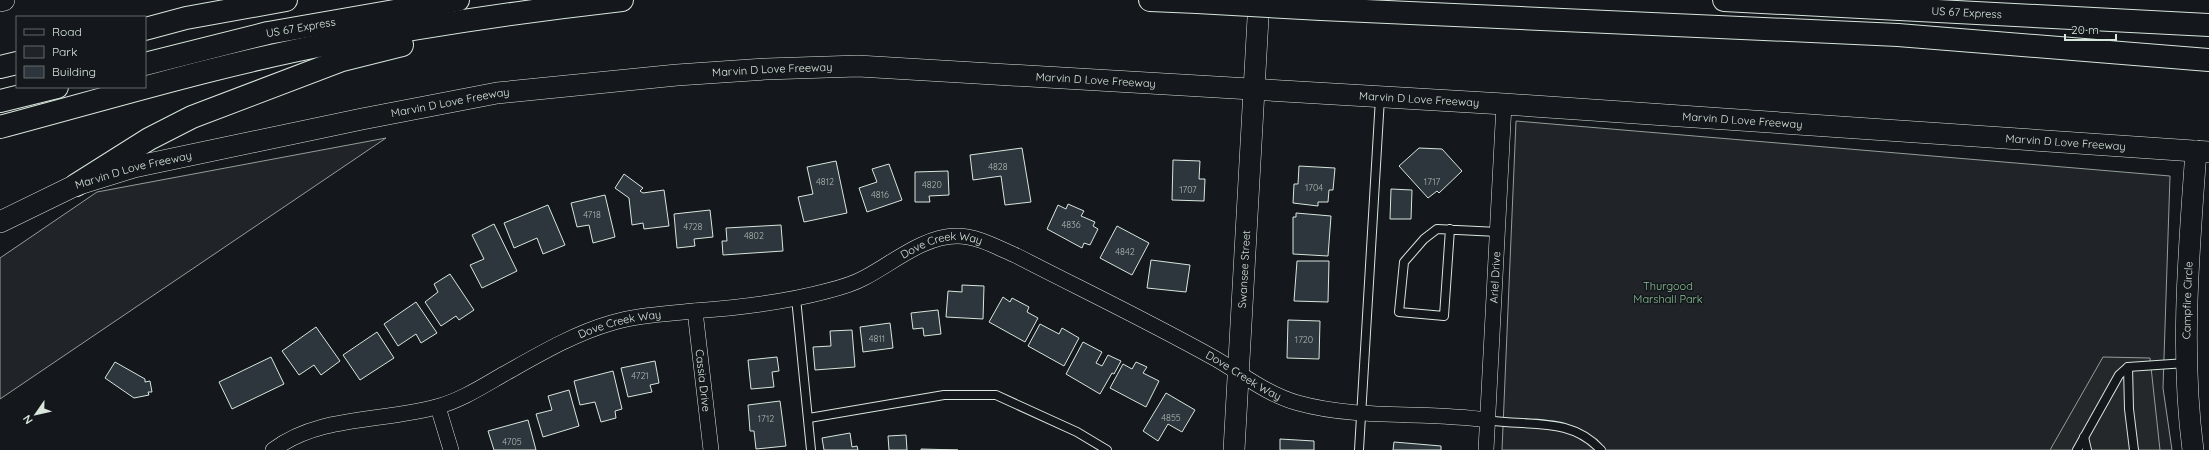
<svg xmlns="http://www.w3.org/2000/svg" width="2209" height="450" viewBox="0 0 2209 450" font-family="Quicksand,sans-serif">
<rect width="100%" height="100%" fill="#14181c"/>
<g fill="#202428" stroke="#939e99">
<path d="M 1516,121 L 2170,176 L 2163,388 L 2172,450 L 1502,450 Z"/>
<path d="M 386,138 L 0,399 L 0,258 L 97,192 Z"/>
</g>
<path fill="#24282b" stroke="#939e99" d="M 2103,357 L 2150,358 L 2160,450 L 2050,450 Z"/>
<g fill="#2c363c" stroke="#d8e6dc">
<path d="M 1022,148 L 1031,202 L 1005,205 L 1001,176 L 973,180 L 970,155 Z"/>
<path d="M 1419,148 L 1442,149 L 1462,171 L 1439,193 L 1437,191 L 1428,198 L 1399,166 Z"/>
<path d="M 1173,160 L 1200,161 L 1199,179 L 1205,179 L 1204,201 L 1172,200 Z"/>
<path d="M 836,161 L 847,213 L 804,222 L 798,197 L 813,194 L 807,167 Z"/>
<path d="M 889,164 L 902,200 L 867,212 L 859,188 L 877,182 L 872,169 Z"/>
<path d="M 1299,166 L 1335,168 L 1333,190 L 1329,190 L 1328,202 L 1318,202 L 1318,206 L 1293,203 L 1294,184 L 1298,184 Z"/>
<path d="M 948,171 L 949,195 L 929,196 L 930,202 L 915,202 L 915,172 Z"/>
<path d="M 624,174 L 643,188 L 640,191 L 643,193 L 664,190 L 669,226 L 644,229 L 643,223 L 632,225 L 629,198 L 615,188 Z"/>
<path d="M 1391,189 L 1412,190 L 1411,219 L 1390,219 Z"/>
<path d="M 605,195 L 615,237 L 593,243 L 589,225 L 577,227 L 571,203 Z"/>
<path d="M 1068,204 L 1084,211 L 1081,216 L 1095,222 L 1093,226 L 1098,229 L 1090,245 L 1084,243 L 1082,248 L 1047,229 L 1058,205 L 1066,209 Z"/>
<path d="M 548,205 L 565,245 L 543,254 L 537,238 L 514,248 L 504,223 Z"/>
<path d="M 710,210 L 713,237 L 694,239 L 695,246 L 677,248 L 674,214 Z"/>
<path d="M 1296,213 L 1331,216 L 1328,256 L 1293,254 L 1293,217 L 1296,217 Z"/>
<path d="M 494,224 L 517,271 L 482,288 L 470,265 L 484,259 L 472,235 Z"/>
<path d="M 781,225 L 783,251 L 723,255 L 722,241 L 727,241 L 726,228 Z"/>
<path d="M 1117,226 L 1149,243 L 1132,275 L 1100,258 Z"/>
<path d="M 1151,260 L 1190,265 L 1186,292 L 1147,288 Z"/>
<path d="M 1297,261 L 1329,261 L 1328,302 L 1294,301 Z"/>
<path d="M 450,274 L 474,310 L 459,320 L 456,316 L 441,326 L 425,302 L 438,292 L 434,284 Z"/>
<path d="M 962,285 L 984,286 L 983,319 L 946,317 L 948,291 L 962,292 Z"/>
<path d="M 1003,297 L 1010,302 L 1012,298 L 1029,307 L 1027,312 L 1038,318 L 1025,342 L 989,322 Z"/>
<path d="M 416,302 L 437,333 L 421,343 L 416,334 L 398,346 L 384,324 Z"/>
<path d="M 938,310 L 941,334 L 924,336 L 923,328 L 913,329 L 911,313 Z"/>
<path d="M 1288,320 L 1320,321 L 1319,359 L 1287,358 Z"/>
<path d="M 890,323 L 893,348 L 863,352 L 860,327 Z"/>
<path d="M 1040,324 L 1059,334 L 1062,328 L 1079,338 L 1064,366 L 1028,346 Z"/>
<path d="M 316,327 L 340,361 L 321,375 L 314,365 L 299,375 L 282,351 Z"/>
<path d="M 852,330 L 855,367 L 815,370 L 813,347 L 831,346 L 830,331 Z"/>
<path d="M 377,332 L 394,358 L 360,380 L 343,355 Z"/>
<path d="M 1083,342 L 1102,352 L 1096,363 L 1102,366 L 1108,355 L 1121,361 L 1114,374 L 1112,373 L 1100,394 L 1066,374 Z"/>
<path d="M 271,357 L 284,384 L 232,409 L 219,382 Z"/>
<path d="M 777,357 L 779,371 L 772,372 L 774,387 L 751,389 L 748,360 Z"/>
<path d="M 655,361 L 659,383 L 650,385 L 652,392 L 628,397 L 621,368 Z"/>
<path d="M 115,362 L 145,379 L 145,382 L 150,381 L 152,392 L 148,392 L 149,395 L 134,398 L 105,378 Z"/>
<path d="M 1136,362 L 1147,367 L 1143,373 L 1159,381 L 1146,407 L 1110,388 L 1123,364 L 1132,369 Z"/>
<path d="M 613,371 L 622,409 L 615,411 L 616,418 L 601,422 L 595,402 L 580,405 L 574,381 Z"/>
<path d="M 569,390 L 579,426 L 543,437 L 536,414 L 552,410 L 548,396 Z"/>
<path d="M 1166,393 L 1195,410 L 1182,432 L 1168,424 L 1158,441 L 1143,431 Z"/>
<path d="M 780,401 L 786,446 L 756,449 L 754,431 L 750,431 L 748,405 Z"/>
<path d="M 528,420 L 536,450 L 494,450 L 488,431 Z"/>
<path d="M 850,433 L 852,447 L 857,446 L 858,450 L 824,450 L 822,438 Z"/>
<path d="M 906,435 L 907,450 L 889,450 L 888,436 Z"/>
<path d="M 1280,439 L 1314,441 L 1314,450 L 1280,450 Z"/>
<path d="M 1394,442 L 1441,446 L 1441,450 L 1393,450 Z"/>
<path d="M 921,449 L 958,450 L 921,450 Z"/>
</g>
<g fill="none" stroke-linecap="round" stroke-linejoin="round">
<g stroke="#d8e6dc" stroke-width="10">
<g id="lane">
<path d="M 1450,229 L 1444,316 L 1399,312 L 1404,262 L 1424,239 L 1437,229 L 1498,232"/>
<path d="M 796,298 L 811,450"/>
<path d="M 2128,367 L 2129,409 L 2134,450"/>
<path d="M 809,418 L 944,395 L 996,395 L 1077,432 L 1107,450"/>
<path d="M 1487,420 C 1529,427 1570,416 1601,450"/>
<path d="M 2084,437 L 2087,450"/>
<path d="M 1359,450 L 1380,98"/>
<path d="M 2077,450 L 2119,375 L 2128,367 L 2186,363"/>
</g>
</g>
<g stroke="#d8e6dc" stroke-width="16">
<g id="street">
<path id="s1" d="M 695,311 L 711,450"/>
<path d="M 438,407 L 451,450"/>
<path id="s2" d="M 273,450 C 320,415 382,422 436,407 C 460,401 483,386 504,374 C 538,355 573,334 611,323 C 638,315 665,314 693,311 C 735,308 786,302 827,291 C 839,288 853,284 864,278 C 893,263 923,236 957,236 C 978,236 998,248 1017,256 C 1083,290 1150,322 1216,359 C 1242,374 1268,395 1298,403 C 1359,420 1425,411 1487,420"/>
<path id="s3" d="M 1486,450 L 1504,104"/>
</g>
</g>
<g stroke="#d8e6dc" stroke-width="22">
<g id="secondary">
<path d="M 0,1 L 4,0"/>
<path id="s4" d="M 0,222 L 76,185 L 134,167 L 362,119 L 497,93 L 677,75 L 766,69 L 858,66 L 1504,104 L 2209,152"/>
<path id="s5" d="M 1234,450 L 1259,0"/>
<path id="s6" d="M 2193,450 C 2180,351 2189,250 2196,151"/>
</g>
</g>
<g stroke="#d8e6dc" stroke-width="24">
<g id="highway">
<path d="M 1150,0 L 1197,2"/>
<path id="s7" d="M 1724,0 L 2209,25"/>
<path d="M 1321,9 L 1898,35 L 2209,60"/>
<path d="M 145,29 L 186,18 L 286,0"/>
<path id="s8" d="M 145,64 L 268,33 L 458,0"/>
<path d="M 0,67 L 17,63"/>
<path d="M 0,101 L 57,87"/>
<path d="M 0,127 C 109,98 218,65 328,44 C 425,26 524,11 622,0"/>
<path d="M 76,185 L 149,139 L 192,117 L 342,60 L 402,45"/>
</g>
</g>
<use href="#lane" stroke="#14181c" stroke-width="8"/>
<use href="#street" stroke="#14181c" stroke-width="15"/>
<use href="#secondary" stroke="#14181c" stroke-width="21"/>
<use href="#highway" stroke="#14181c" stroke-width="22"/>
<g stroke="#d8e6dc" stroke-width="24" stroke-linecap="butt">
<path id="highway-bridge" d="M 1197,2 L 1321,9"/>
</g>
<use href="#highway-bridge" stroke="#14181c" stroke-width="22"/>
</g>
<g text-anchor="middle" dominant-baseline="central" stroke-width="3" stroke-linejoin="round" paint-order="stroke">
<g font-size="9" fill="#adbab4">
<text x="998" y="166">4828</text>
<text x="825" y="181">4812</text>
<text x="1432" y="181">1717</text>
<text x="932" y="184">4820</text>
<text x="1314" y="187">1704</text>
<text x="1188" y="189">1707</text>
<text x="880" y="194">4816</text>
<text x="592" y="214">4718</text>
<text x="1071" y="224">4836</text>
<text x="693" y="226">4728</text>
<text x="754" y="235">4802</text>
<text x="1125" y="251">4842</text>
<text x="877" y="338">4811</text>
<text x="1304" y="339">1720</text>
<text x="640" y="375">4721</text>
<text x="1171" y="417">4855</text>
<text x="766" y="418">1712</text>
<text x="512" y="441">4705</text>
</g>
<g font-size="11" fill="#d8e6dc" stroke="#14181c">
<text stroke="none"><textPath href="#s7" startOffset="243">US 67 Express</textPath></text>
<text stroke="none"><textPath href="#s8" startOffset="160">US 67 Express</textPath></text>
<text stroke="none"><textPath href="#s4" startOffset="792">Marvin D Love Freeway</textPath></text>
<text stroke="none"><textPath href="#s4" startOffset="1116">Marvin D Love Freeway</textPath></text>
<text stroke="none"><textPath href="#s4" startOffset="1440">Marvin D Love Freeway</textPath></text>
<text stroke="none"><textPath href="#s4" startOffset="468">Marvin D Love Freeway</textPath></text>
<text stroke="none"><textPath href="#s4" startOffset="1764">Marvin D Love Freeway</textPath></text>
<text stroke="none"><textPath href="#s4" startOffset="2088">Marvin D Love Freeway</textPath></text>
<text stroke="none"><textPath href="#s4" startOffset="144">Marvin D Love Freeway</textPath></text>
<text stroke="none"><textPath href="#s2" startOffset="709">Dove Creek Way</textPath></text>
<text stroke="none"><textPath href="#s5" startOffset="181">Swansee Street</textPath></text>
<text stroke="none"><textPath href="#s3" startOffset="173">Ariel Drive</textPath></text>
<text stroke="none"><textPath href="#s6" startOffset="150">Campfire Circle</textPath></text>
<text stroke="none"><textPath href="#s2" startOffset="373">Dove Creek Way</textPath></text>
<text stroke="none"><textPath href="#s2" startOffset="1046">Dove Creek Way</textPath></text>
<text stroke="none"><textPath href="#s1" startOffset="70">Cassia Drive</textPath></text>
</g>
<g font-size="11" fill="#8ac095" stroke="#14181c">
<text x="1668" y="286">Thurgood<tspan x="1668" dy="13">Marshall Park</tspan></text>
</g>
</g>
<rect x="16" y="16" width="130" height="72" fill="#14181c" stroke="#626a69"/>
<rect x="24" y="29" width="20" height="6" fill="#14181c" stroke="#626a69"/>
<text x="52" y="36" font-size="12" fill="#d8e6dc">Road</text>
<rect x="24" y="46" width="20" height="12" fill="#202428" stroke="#626a69"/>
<text x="52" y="56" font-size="12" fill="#d8e6dc">Park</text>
<rect x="24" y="66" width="20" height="12" fill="#2c363c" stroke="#626a69"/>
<text x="52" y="76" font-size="12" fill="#d8e6dc">Building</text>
<g transform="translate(36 414) rotate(236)" stroke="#14181c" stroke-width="3" paint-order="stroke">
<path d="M0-3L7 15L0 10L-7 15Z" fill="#d8e6dc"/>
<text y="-6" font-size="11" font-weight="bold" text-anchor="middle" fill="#d8e6dc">N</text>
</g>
<path d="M2065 34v6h51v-6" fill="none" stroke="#d8e6dc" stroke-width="2"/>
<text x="2071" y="34" font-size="12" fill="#d8e6dc" stroke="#14181c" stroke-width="3" paint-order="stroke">20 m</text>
</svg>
